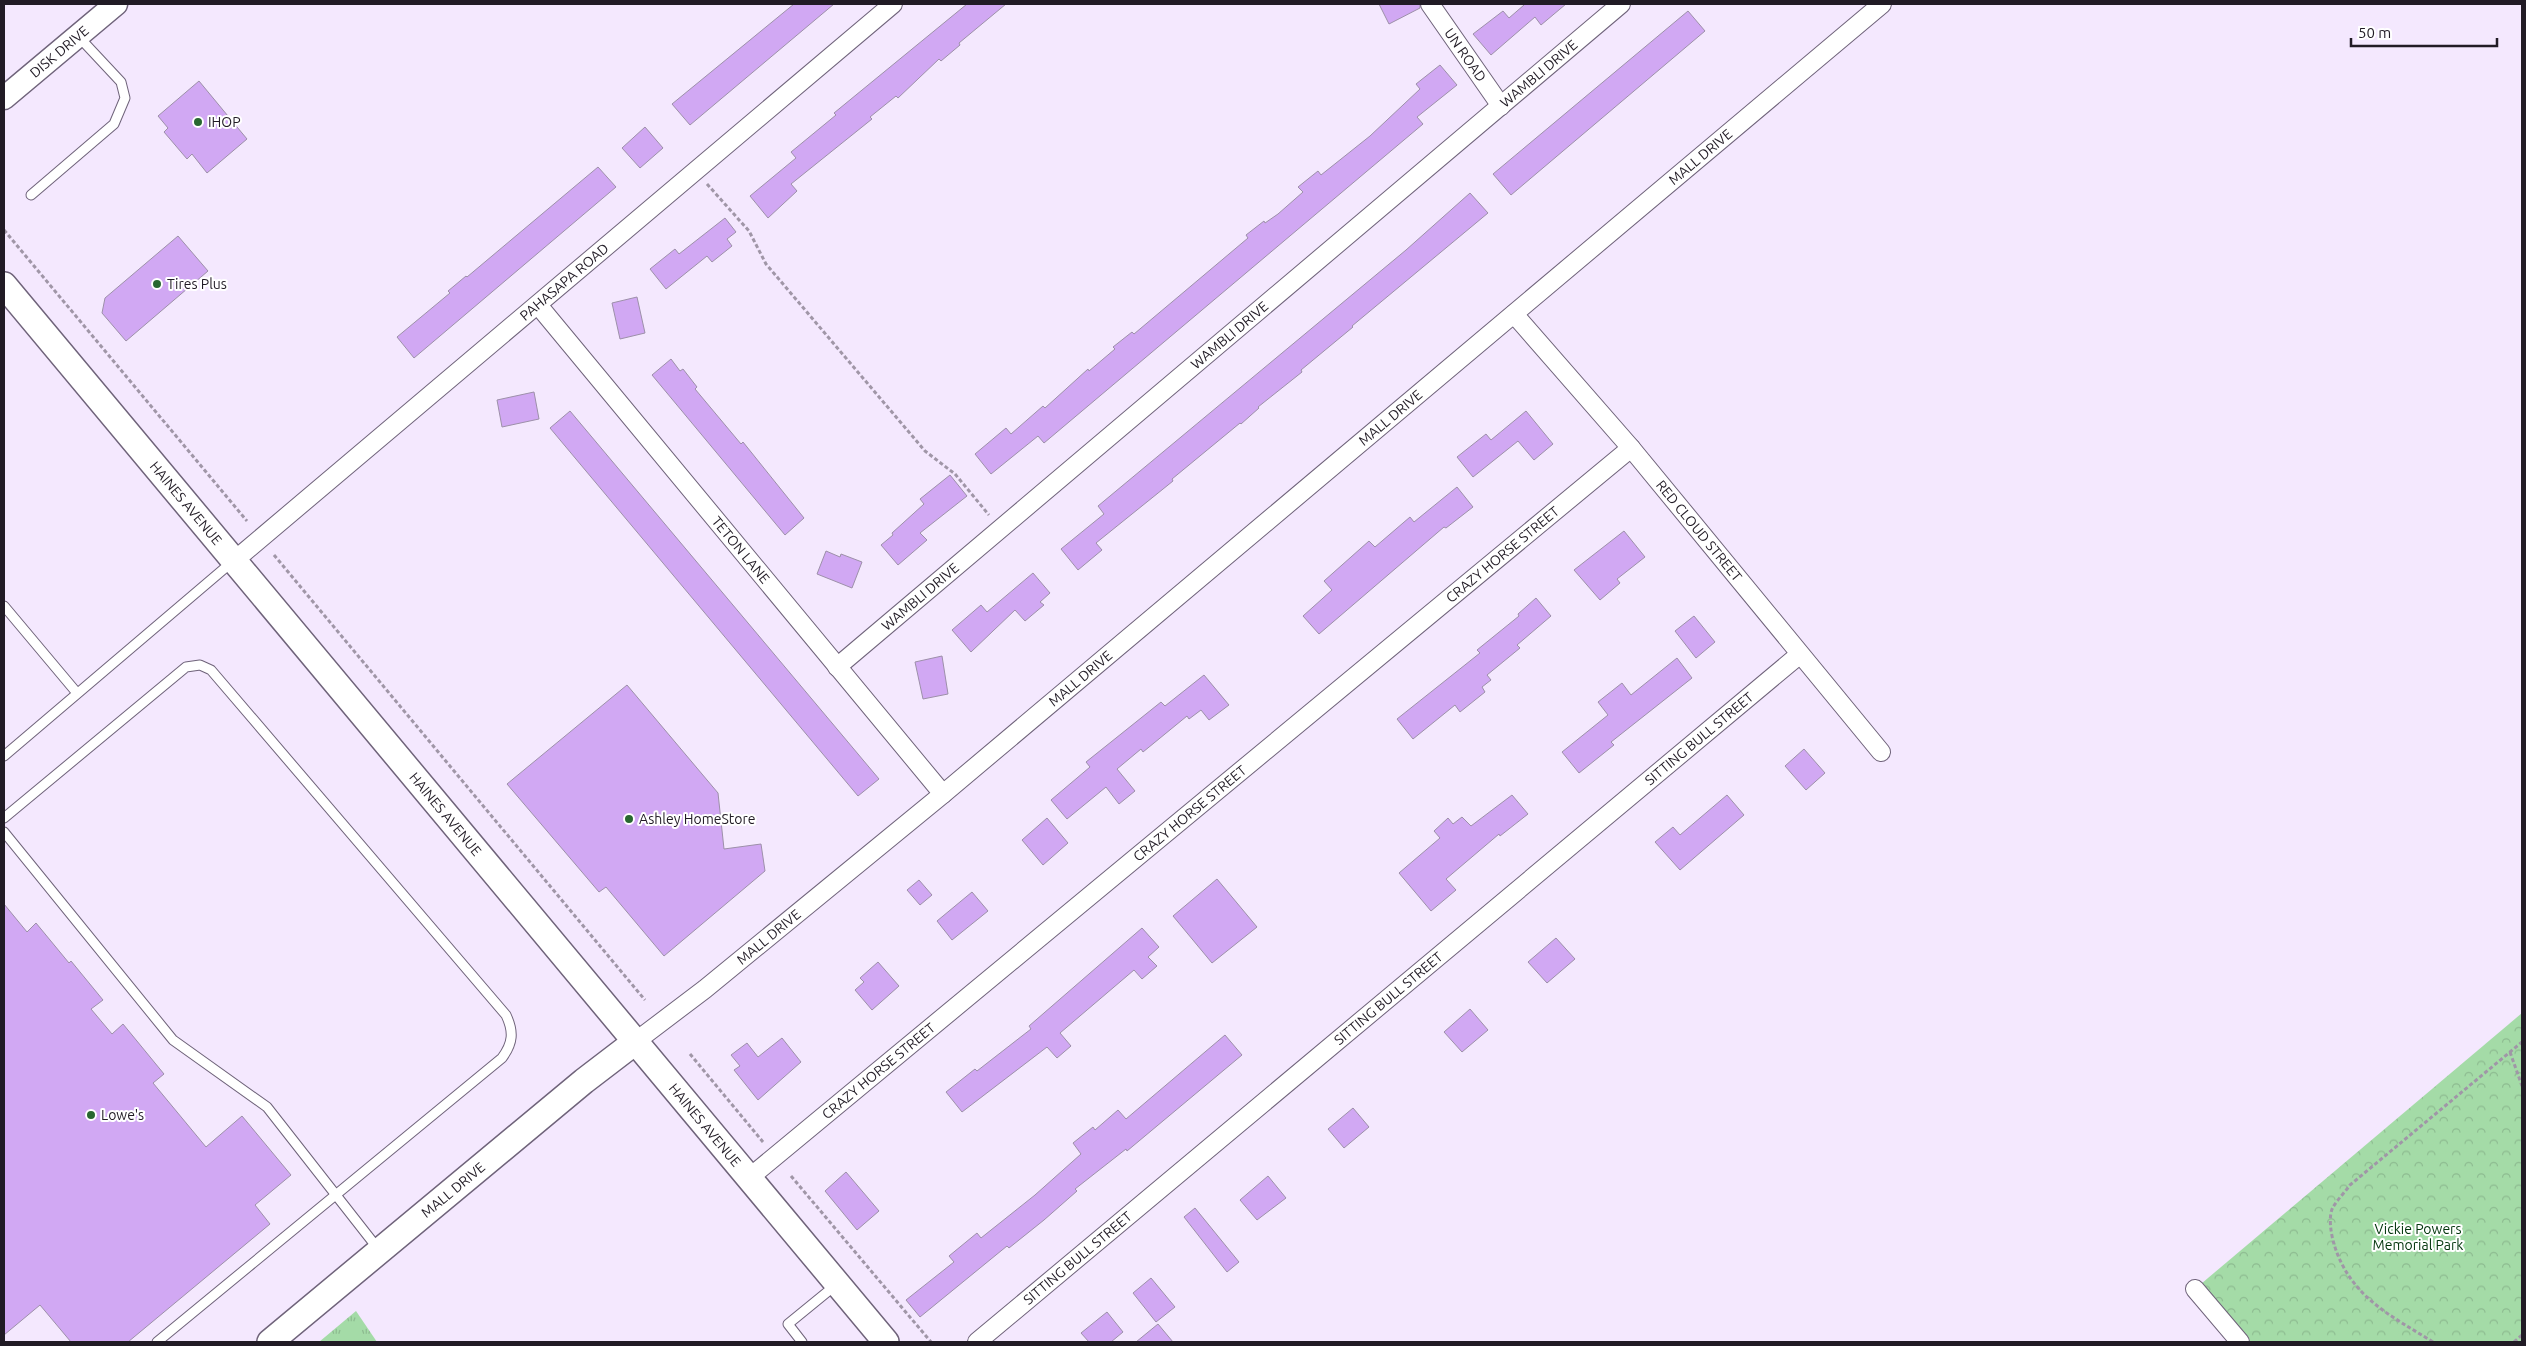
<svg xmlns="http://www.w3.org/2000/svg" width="2526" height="1346" viewBox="0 0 2526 1346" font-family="Ubuntu,sans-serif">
<defs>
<pattern id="grass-tufts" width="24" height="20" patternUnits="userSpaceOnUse" patternTransform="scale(1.25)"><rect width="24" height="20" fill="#a4dba7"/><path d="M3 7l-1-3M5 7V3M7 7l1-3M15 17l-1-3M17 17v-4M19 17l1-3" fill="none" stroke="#8dbb90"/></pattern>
<pattern id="forest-crowns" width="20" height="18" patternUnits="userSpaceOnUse" patternTransform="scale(1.25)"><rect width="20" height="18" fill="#a4dba7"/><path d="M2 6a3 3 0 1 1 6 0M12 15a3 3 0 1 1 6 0" fill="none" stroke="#8dbb90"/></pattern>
</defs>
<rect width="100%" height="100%" fill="#f4e8fe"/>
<path fill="url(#grass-tufts)" d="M 356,1311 L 377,1342 L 319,1342 Z"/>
<path fill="url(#forest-crowns)" d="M 2522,1013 L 2522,1342 L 2240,1342 L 2195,1289 Z"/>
<g fill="#d1a8f3" stroke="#9d90a9">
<path d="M 794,4 L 834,4 L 690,125 L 672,104 Z"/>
<path d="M 967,4 L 1006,4 L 959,43 L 960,45 L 941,61 L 939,59 L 898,98 L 896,96 L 870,117 L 872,119 L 791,184 L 797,191 L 768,218 L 750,196 L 796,158 L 791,152 L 836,115 L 834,113 Z"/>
<path d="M 1379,4 L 1420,4 L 1420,8 L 1389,24 Z"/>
<path d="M 1523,4 L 1566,4 L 1541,25 L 1535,17 L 1491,55 L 1473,34 L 1503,11 L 1509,18 L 1524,5 Z"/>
<path d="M 1688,11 L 1705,31 L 1511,195 L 1493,174 Z"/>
<path d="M 1440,65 L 1457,85 L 1417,117 L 1423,124 L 1044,443 L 1038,436 L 991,474 L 975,454 L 1006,428 L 1011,434 L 1043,406 L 1045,408 L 1088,369 L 1089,371 L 1115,349 L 1113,347 L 1132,332 L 1134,334 L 1248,238 L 1246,235 L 1264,221 L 1265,223 L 1278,214 L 1303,192 L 1298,187 L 1318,171 L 1321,175 L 1370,136 L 1420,89 L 1416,84 Z"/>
<path d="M 199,81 L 247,139 L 207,173 L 192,154 L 187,159 L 164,132 L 168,128 L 158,116 Z"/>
<path d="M 645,127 L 663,148 L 640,168 L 622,148 Z"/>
<path d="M 598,167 L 616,187 L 414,358 L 397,337 L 450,293 L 448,291 L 466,276 L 467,277 Z"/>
<path d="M 1470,193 L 1488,213 L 1352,326 L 1353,327 L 1301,370 L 1302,372 L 1258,407 L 1259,408 L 1241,424 L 1240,423 L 1172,479 L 1173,481 L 1096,543 L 1102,550 L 1078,570 L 1061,549 L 1104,514 L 1098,506 L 1406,250 Z"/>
<path d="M 725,218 L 736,232 L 727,239 L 732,246 L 712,262 L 707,256 L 666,289 L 650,269 L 675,249 L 679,254 Z"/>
<path d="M 178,236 L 208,271 L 126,341 L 102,313 L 105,298 Z"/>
<path d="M 637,297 L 645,333 L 620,339 L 612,303 Z"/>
<path d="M 671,359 L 680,371 L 683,369 L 697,387 L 695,389 L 741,444 L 743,442 L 804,518 L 785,535 L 652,375 Z"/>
<path d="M 534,392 L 539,419 L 502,427 L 497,400 Z"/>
<path d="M 570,411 L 879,779 L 858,796 L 550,428 Z"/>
<path d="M 1526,411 L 1553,444 L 1534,460 L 1518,441 L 1473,477 L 1457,457 L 1486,434 L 1491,440 Z"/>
<path d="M 950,475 L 967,496 L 920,533 L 927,540 L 898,565 L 881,545 L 893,535 L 892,533 L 924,504 L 920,499 Z"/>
<path d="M 1457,487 L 1473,507 L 1446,528 L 1444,527 L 1319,634 L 1303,616 L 1332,590 L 1324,581 L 1369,541 L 1375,547 L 1410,517 L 1414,522 Z"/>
<path d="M 1624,531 L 1645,557 L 1617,579 L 1620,583 L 1600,600 L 1574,570 Z"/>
<path d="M 826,551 L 840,557 L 841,554 L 862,562 L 852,588 L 817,574 Z"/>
<path d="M 1033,573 L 1050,593 L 1040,602 L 1044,605 L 1025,621 L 1015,610 L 971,652 L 952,630 L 981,605 L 987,612 Z"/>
<path d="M 1536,598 L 1551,616 L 1517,645 L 1520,648 L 1487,675 L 1491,680 L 1482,687 L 1485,692 L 1460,712 L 1455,705 L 1413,739 L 1397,719 L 1480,653 L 1477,650 L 1519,616 L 1518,614 Z"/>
<path d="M 1694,616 L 1715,642 L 1696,658 L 1675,631 Z"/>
<path d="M 942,656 L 948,694 L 923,699 L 915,662 Z"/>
<path d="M 1677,658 L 1692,678 L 1611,742 L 1614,745 L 1579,773 L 1562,752 L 1608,715 L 1598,702 L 1622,683 L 1631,695 Z"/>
<path d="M 1204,675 L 1229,705 L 1209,720 L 1201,710 L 1189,719 L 1187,716 L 1143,752 L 1141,749 L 1117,769 L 1135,791 L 1119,804 L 1106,787 L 1067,819 L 1051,800 L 1090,767 L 1086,762 L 1161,702 L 1165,706 Z"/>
<path d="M 627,685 L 718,793 L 724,849 L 761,844 L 765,871 L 664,956 L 606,887 L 599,892 L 507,784 Z"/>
<path d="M 1804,749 L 1825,773 L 1806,790 L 1785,766 Z"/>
<path d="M 1512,795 L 1528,814 L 1500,836 L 1499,834 L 1446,879 L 1456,890 L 1431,911 L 1399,873 L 1440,838 L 1434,831 L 1448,818 L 1453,824 L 1462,817 L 1471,826 Z"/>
<path d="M 1727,795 L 1744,815 L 1680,870 L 1655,842 L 1673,827 L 1680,835 Z"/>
<path d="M 1047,818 L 1068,843 L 1043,865 L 1022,840 Z"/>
<path d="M 1217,879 L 1257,927 L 1212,963 L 1173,916 Z"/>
<path d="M 919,880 L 932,895 L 920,905 L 907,890 Z"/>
<path d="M 972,892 L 988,911 L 952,940 L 937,921 Z"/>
<path d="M 4,904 L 27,932 L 36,923 L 69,963 L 71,961 L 103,1000 L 91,1009 L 112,1034 L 123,1024 L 164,1074 L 153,1083 L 206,1147 L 242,1116 L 291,1175 L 255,1205 L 270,1224 L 128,1342 L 71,1342 L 40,1305 L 4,1335 Z"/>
<path d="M 1142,928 L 1159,947 L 1148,957 L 1157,966 L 1142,979 L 1134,970 L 1060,1033 L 1071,1046 L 1057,1058 L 1047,1047 L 962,1112 L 946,1092 L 975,1069 L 977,1071 L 1031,1029 L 1029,1026 Z"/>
<path d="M 1556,938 L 1575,959 L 1547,983 L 1528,962 Z"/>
<path d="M 878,962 L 899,986 L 872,1010 L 855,990 L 864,982 L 860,978 Z"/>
<path d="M 1470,1009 L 1488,1030 L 1462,1052 L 1444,1032 Z"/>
<path d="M 1225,1035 L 1242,1055 L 1127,1151 L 1126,1149 L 1075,1189 L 1077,1191 L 1044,1220 L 1009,1248 L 1007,1246 L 920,1317 L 906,1300 L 954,1262 L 949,1256 L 977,1233 L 981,1238 L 1035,1195 L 1081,1154 L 1073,1143 L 1093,1127 L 1095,1130 L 1118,1110 L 1126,1119 Z"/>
<path d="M 782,1038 L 801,1062 L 758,1100 L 734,1070 L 740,1066 L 731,1055 L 747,1043 L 758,1057 Z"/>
<path d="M 1353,1108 L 1369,1127 L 1344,1148 L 1328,1129 Z"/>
<path d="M 846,1172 L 879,1211 L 857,1230 L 825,1191 Z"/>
<path d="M 1268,1176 L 1286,1198 L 1257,1220 L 1240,1200 Z"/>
<path d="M 1195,1208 L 1239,1262 L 1227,1272 L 1184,1217 Z"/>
<path d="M 1151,1278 L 1175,1307 L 1156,1322 L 1133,1293 Z"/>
<path d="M 1107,1312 L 1123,1332 L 1111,1342 L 1089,1342 L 1081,1333 Z"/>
<path d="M 1158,1324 L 1173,1342 L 1136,1342 Z"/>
</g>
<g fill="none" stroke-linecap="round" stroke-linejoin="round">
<g stroke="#6f637a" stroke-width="11">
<g id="service">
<path d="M 31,195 L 114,124 L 125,98 L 121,82 L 78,36"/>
<path d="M 4,606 L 77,693"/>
<path d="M 4,756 L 232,562"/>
<path d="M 4,818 L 186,667 L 200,665 L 211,670 L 506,1015 C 514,1032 513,1043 502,1058 L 157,1342"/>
<path d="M 4,832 L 173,1040 L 267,1107 L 379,1250"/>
<path d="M 802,1342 L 788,1324 L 837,1284"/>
</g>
</g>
<g stroke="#6f637a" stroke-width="20">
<g id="minor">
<path id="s1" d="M 1430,4 L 1501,106"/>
<path id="s2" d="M 538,305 L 943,794"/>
<path id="s3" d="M 1514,314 L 1631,448 L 1881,752"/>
<path id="s4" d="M 235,560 L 893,4"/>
<path id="s5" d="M 837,667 L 1621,4"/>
<path id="s6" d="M 635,1042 L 705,989 L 943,794 L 1882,4"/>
<path id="s7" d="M 749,1178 L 1631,448"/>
<path d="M 2195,1289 L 2240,1342"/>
<path id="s8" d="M 977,1342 L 1799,655"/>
</g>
</g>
<g stroke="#6f637a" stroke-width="25">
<g id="tertiary">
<path id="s9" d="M 4,98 L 116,4"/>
</g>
</g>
<g stroke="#6f637a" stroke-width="28">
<g id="secondary">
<path id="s10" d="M 4,285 L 886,1342"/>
<path id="s11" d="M 270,1342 L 584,1081 L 635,1042"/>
</g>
</g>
<g stroke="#a096a7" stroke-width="3" stroke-dasharray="4 2.5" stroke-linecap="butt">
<path d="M 707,184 L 749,231 L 766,264 L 925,451 L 955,474 L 989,515"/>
<path d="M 4,230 L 247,521"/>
<path d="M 274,555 L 645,1000"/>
<path d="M 2510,1052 L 2522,1086"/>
<path d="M 690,1054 L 763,1142"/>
<path d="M 791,1176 L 931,1342"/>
<path d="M 2433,1342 C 2390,1315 2350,1297 2334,1244 C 2331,1234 2328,1216 2333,1207 C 2338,1199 2345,1192 2350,1185 L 2522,1042"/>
<path d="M 2514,1342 L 2522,1335"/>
</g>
<use href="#service" stroke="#fff" stroke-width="9"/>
<use href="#minor" stroke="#fff" stroke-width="18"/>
<use href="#tertiary" stroke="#fff" stroke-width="22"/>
<use href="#secondary" stroke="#fff" stroke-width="25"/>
</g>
<g fill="#286730" stroke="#fff" stroke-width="2">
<circle cx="198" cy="122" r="5"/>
<circle cx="157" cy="284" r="5"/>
<circle cx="629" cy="819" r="5"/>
<circle cx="91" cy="1115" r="5"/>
</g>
<g text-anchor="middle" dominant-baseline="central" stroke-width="4" stroke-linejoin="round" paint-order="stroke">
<g font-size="14" fill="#211b25" stroke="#fff">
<text stroke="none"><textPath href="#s9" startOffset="72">DISK DRIVE</textPath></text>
<text stroke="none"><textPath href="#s1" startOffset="62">UN ROAD</textPath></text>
<text stroke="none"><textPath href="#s5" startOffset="919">WAMBLI DRIVE</textPath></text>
<text stroke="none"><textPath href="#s6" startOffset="1385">MALL DRIVE</textPath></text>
<text stroke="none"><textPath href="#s4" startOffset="431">PAHASAPA ROAD</textPath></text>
<text stroke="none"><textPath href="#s5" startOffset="514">WAMBLI DRIVE</textPath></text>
<text stroke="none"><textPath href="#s6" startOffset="980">MALL DRIVE</textPath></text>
<text stroke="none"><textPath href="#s10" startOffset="284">HAINES AVENUE</textPath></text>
<text stroke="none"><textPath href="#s3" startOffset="285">RED CLOUD STREET</textPath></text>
<text stroke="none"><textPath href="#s2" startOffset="318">TETON LANE</textPath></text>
<text stroke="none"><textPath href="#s7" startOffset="978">CRAZY HORSE STREET</textPath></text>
<text stroke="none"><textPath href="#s5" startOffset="109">WAMBLI DRIVE</textPath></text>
<text stroke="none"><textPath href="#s6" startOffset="575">MALL DRIVE</textPath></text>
<text stroke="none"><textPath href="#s8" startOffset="941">SITTING BULL STREET</textPath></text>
<text stroke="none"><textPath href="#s10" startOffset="689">HAINES AVENUE</textPath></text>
<text stroke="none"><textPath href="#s7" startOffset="572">CRAZY HORSE STREET</textPath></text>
<text stroke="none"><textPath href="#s6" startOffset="170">MALL DRIVE</textPath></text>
<text stroke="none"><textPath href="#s8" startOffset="536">SITTING BULL STREET</textPath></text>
<text stroke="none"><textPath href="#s7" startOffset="168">CRAZY HORSE STREET</textPath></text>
<text stroke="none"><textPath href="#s10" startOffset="1094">HAINES AVENUE</textPath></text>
<text stroke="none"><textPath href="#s11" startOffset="238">MALL DRIVE</textPath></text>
<text stroke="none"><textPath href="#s8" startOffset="131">SITTING BULL STREET</textPath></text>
</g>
<g font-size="14" fill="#211b25" stroke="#fff" text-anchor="start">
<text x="208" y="122">IHOP</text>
<text x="167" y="284">Tires Plus</text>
<text x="639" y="819">Ashley HomeStore</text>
<text x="101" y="1115">Lowe's</text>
</g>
<g font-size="14" fill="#01340b" stroke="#fff">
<text x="2418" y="1229">Vickie Powers<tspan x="2418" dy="16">Memorial Park</tspan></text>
</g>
</g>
<rect width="2526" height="1346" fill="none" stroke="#211b25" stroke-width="10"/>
<path d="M2351 38v8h146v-8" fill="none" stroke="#211b25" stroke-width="2.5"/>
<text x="2358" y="38" font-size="15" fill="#211b25" stroke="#ffffff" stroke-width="4" paint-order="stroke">50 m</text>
</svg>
